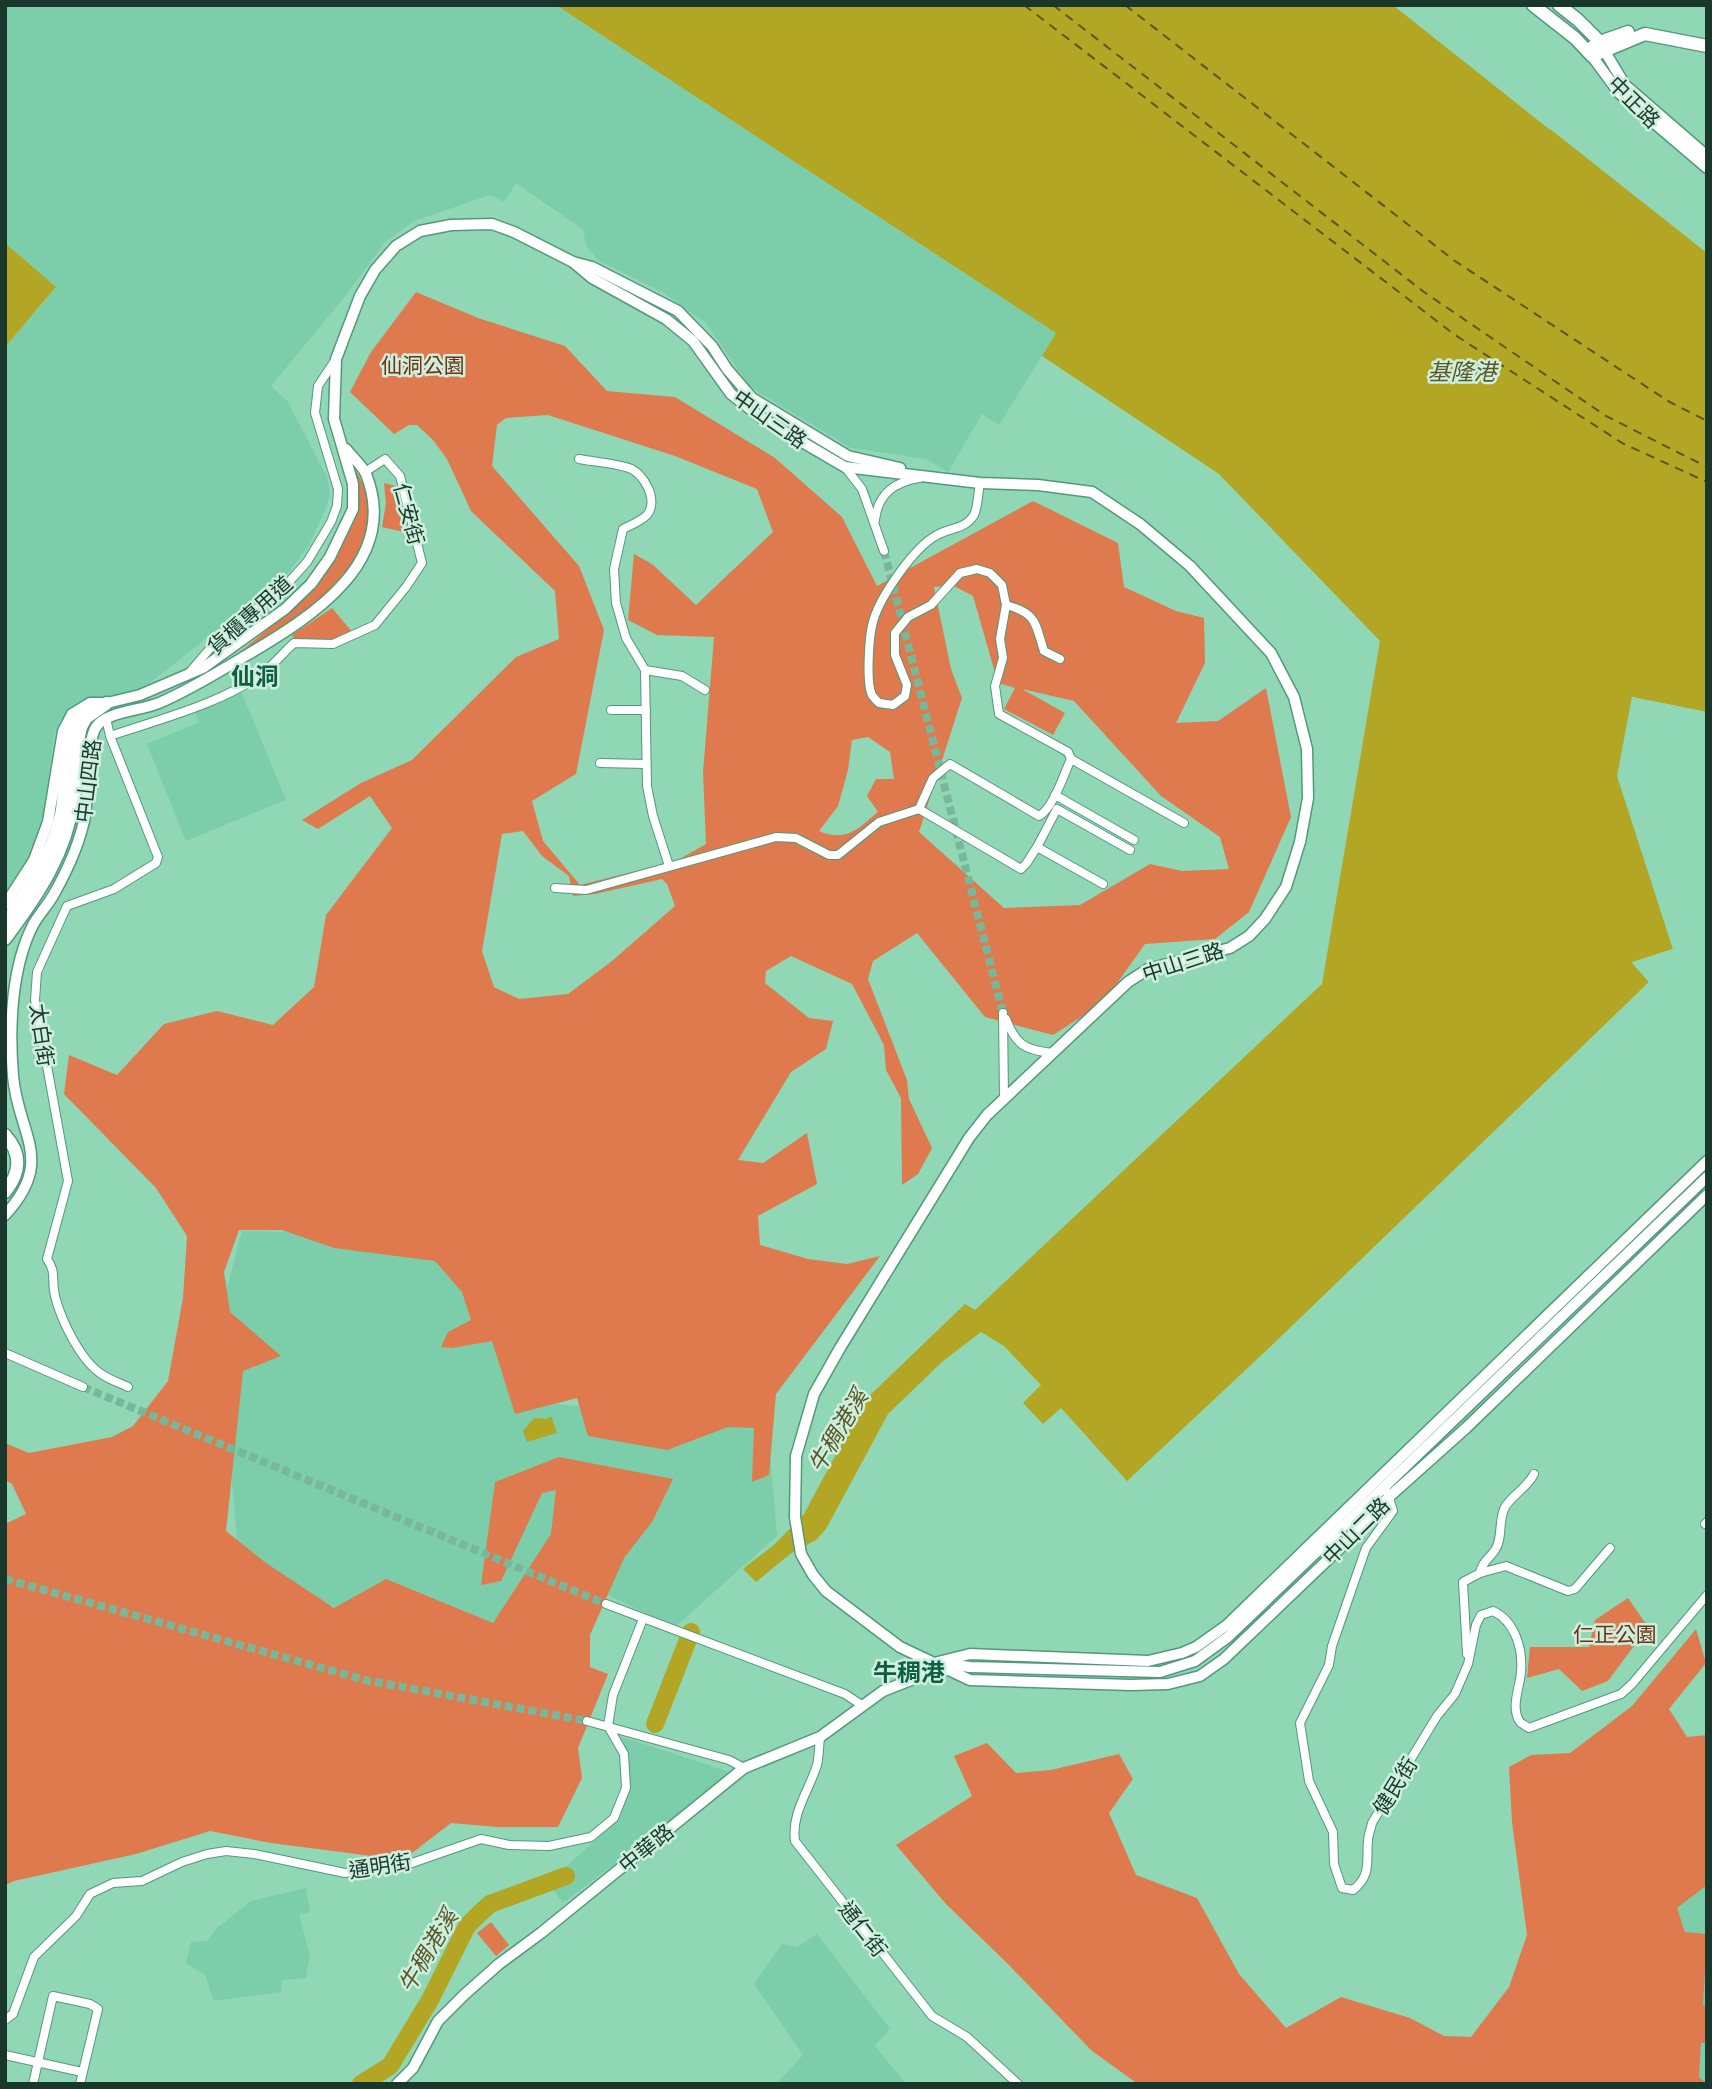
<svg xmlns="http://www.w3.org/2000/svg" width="1712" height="2089" viewBox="0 0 1712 2089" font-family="Arial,'Noto Sans TC',sans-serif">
<rect width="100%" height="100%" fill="#90d7b6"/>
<g fill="#7ccda9">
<path d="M 5,5 L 556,5 L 1056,333 L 999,425 L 982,414 L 948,472 L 926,459 L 851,448 L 750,387 L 706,323 L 662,292 L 598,260 L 587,247 L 584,238 L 585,231 L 516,183 L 504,202 L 490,195 L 414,221 L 385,242 L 347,294 L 271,386 L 288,402 L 327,477 L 330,493 L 327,506 L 309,545 L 289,572 L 270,589 L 148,684 L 135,690 L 89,700 L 61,719 L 54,735 L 43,821 L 22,872 L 5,898 L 5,347 L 56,288 L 5,243 Z"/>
<path d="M 240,689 L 286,800 L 186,841 L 147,744 L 199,722 L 194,709 Z"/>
<path d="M 242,1231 L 444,1234 L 522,1400 L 768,1428 L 777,1536 L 675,1627 L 614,1598 L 573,1571 L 503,1667 L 240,1573 L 218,1322 Z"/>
<path d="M 616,1735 L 733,1773 L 563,1903 L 548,1883 L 619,1819 L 630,1789 L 628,1752 Z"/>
<path d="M 1707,1885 L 1707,2084 L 1678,2060 L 1685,1932 L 1677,1908 Z"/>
<path d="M 306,1888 L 310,1912 L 299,1915 L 310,1955 L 306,1978 L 282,1980 L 281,1992 L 214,2001 L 205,1975 L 186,1963 L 191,1942 L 207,1941 L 217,1928 L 251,1901 Z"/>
<path d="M 817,1934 L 890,2029 L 875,2046 L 906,2084 L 776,2084 L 803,2055 L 754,1984 L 782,1944 L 797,1947 Z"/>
</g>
<g fill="#de7a4e" fill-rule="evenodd">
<path d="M 416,292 L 478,318 L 565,346 L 607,391 L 675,397 L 775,458 L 842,517 L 877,586 L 1033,501 L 1118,543 L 1124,587 L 1176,611 L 1204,618 L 1205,663 L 1176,723 L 1218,721 L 1266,688 L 1291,817 L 1249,912 L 1215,939 L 1145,944 L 1103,1003 L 1053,1035 L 985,1017 L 917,933 L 873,961 L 868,979 L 907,1080 L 909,1099 L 932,1148 L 918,1174 L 902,1185 L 901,1098 L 886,1070 L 884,1045 L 852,984 L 791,956 L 766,971 L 765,983 L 809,1018 L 833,1021 L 826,1049 L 791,1072 L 738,1160 L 763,1163 L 807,1133 L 817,1184 L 758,1216 L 760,1245 L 808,1259 L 847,1264 L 880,1256 L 776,1394 L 769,1475 L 752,1482 L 754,1428 L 728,1427 L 667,1450 L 588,1436 L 577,1398 L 515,1414 L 492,1341 L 452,1348 L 441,1347 L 448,1332 L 471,1320 L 462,1292 L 435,1261 L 334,1248 L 282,1230 L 239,1230 L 224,1272 L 230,1312 L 281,1356 L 243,1371 L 226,1531 L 266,1563 L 334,1608 L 386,1579 L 493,1623 L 551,1534 L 556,1490 L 542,1493 L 501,1581 L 481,1585 L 495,1482 L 559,1457 L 673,1479 L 652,1522 L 624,1558 L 590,1635 L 590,1667 L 608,1674 L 578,1748 L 582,1778 L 558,1827 L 497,1827 L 451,1823 L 403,1860 L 271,1843 L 210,1831 L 136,1854 L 14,1881 L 5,1885 L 5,1524 L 26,1514 L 12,1484 L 5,1480 L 5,1443 L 29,1453 L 112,1437 L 133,1426 L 168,1381 L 183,1298 L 187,1236 L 156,1188 L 64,1094 L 69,1055 L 117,1075 L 164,1024 L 217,1011 L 273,1025 L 314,987 L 326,915 L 392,828 L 370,796 L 318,829 L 302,820 L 361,783 L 412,760 L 516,657 L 559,639 L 555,591 L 471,511 L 447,459 L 433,440 L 417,425 L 409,425 L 394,434 L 350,392 L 371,352 ZM 548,415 L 675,456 L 757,489 L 773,532 L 696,605 L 652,564 L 634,554 L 628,620 L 657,635 L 714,637 L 703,773 L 706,844 L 676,861 L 580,885 L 543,841 L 532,801 L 576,774 L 604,630 L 579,566 L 492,466 L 497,425 L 506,418 ZM 952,585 L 973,596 L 998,683 L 1015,688 L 1004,709 L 1053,735 L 1065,713 L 1022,689 L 1074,701 L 1161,796 L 1220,837 L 1229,869 L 1182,871 L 1150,864 L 1080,905 L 1004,908 L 919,832 L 962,698 L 951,669 L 934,587 ZM 868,737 L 890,752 L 894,779 L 876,779 L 867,796 L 878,812 C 858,828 847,843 819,831 L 838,806 L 848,770 L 852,740 ZM 523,831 L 542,856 L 569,876 L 573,896 L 595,894 L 662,879 L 667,884 L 675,906 L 612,961 L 568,994 L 519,999 L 494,987 L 482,951 L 502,834 Z"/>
<path d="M 353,465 L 364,486 L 369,504 L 368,524 L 355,561 L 315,605 L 280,633 L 234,657 L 309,595 L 334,561 L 358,508 Z"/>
<path d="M 384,483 L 399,487 L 408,533 L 382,527 L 386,503 Z"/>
<path d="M 332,608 L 353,633 L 332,642 L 296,641 L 292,635 Z"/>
<path d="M 1628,1598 L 1648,1627 L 1608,1681 L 1582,1691 L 1559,1669 L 1527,1678 L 1530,1647 L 1589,1647 L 1595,1620 Z"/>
<path d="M 1696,1629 L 1706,1663 L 1669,1709 L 1687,1737 L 1707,1735 L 1707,1885 L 1677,1908 L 1685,1932 L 1707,1934 L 1703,2005 L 1707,2006 L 1707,2043 L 1701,2043 L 1699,2077 L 1707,2084 L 1138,2084 L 1092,2051 L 1007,1963 L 946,1904 L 896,1845 L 972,1796 L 954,1756 L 987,1743 L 1016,1773 L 1051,1770 L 1119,1754 L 1133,1779 L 1109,1813 L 1136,1875 L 1197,1898 L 1239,1974 L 1286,2028 L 1341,1997 L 1410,2018 L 1444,2036 L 1471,2037 L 1509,1987 L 1527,1935 L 1512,1822 L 1509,1767 L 1531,1755 L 1570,1753 L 1632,1706 Z"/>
<path d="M 491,1922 L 509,1945 L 496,1956 L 477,1933 Z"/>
</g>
<g fill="#b2a624">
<path d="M 556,5 L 1393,5 L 1707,253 L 1707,712 L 1632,697 L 1617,776 L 1673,949 L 1632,963 L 1649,982 L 1270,1347 L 1127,1481 L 1061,1408 L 1043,1424 L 1023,1403 L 1041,1385 L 1004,1346 L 981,1332 L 943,1361 L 888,1414 L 826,1529 L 816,1540 L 790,1554 L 756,1582 L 743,1569 L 775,1544 L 804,1514 L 865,1400 L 965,1304 L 975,1310 L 1322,984 L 1380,641 L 1219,474 L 1042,356 L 1056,333 Z"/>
<path d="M 5,243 L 56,287 L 5,347 Z"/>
<path d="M 551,1416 L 557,1433 L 527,1442 L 523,1431 L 534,1418 L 547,1419 Z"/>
</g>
<g fill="#90d7b6">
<path d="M 1393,5 L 1399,5 L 1551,126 L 1549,129 Z"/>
<path d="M 1632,697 L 1707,712 L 1706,715 L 1635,701 L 1621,776 L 1677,951 L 1638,964 L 1652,980 L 1652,984 L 1403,1225 L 1649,982 L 1632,962 L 1673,949 L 1618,777 Z"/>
</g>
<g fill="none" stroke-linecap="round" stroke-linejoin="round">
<g stroke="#b2a624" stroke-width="18">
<path d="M 655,1724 L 691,1632"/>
<path d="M 361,2084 L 390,2066 L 430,2000 L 467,1926 L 479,1914 L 490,1904 L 566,1876"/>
</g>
<g stroke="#5b5626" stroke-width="2" stroke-dasharray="9 7" stroke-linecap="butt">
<path d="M 1024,5 L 1455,335 L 1622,443 L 1707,482"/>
<path d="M 1053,5 L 1424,292 L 1606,416 L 1707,467"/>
<path d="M 1125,5 L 1455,261 L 1668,401 L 1707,421"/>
</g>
<g stroke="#78b79a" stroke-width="8" stroke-dasharray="8 4" stroke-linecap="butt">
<path d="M 884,551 L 1003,1013"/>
<path d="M 83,1387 L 606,1604"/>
<path d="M 5,1579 L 365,1680 L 587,1721"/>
</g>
<g stroke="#52997a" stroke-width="10">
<g id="street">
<path d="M 579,459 C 595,462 613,463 629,468 C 644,473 659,501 647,515 C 641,521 631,525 623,529 L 614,569 L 616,603 L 626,638 L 645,670 L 647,786 L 653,816 L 669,866"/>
<path d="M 845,467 L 862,489 L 884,551"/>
<path d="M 980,483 C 978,493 978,507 974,515 C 966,529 949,528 937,535 C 914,547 877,600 872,626 C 869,639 866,684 872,695 C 874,698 877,701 879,703 L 893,705 L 905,696 L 907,685 L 895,655 L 895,633 L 908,617 L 931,605 L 960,573 L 977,569 L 990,573 L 1002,585 L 1006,605 L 1000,639 L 1003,658 L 995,686 L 999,714 L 1068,752 L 1071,759 C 1064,774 1053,809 1039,816 L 950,764 L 933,778 L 919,809 L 1021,869 L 1026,864 L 1037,847 L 1103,884"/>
<path d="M 875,520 C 878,494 894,482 919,478"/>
<path d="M 1006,605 C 1037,613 1035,623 1044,651 L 1060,659"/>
<path d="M 645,670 L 682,676 L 705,690"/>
<path d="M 189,673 L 213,645 L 288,583 L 307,562 L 331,522 L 337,506 L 338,489 L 315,413 L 318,386 L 336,359"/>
<path d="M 611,710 L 646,710"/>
<path d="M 106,718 L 110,736 L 158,857 L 156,863 L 114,889 L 67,906 L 37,972 L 35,1000 L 68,1181 L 47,1259 C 57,1273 51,1280 55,1296 C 61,1320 81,1362 103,1375 C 110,1380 120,1383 128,1387"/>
<path d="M 110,736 C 157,720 228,702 266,670 C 276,662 284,652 294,643 L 333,644 L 375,625 L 406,587 L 422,563 L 400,476 L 385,459 L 365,472"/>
<path d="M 1071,759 L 1184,823"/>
<path d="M 600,763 L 646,764"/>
<path d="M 1055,795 L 1134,840"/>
<path d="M 1037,847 L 1057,809 L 1130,850"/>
<path d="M 555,888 L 586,890 L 776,837 L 796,838 L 829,855 L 838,855 L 879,822 L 919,809"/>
<path d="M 1003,1013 L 1004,1099"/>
<path d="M 1006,1019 C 1016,1045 1025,1050 1052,1053"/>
<path d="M 5,1353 L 83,1387"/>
<path d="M 1387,1492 L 1393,1511 L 1366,1548 L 1332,1646 L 1329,1665 L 1300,1723 L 1309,1781 L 1333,1832 L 1334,1864 L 1342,1888 L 1353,1890 C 1372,1875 1366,1861 1368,1841 C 1368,1835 1371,1829 1372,1823 L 1437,1716 L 1455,1694 L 1468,1664 L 1476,1625 L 1481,1615 L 1493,1611 C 1515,1621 1523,1649 1521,1672 C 1520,1687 1510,1708 1520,1722 C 1522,1724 1526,1726 1529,1728 L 1621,1694 L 1632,1684 L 1707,1595"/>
<path d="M 1705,1524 L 1707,1522"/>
<path d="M 1480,1573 C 1482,1562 1489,1559 1495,1550 C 1503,1539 1498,1520 1505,1507 C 1513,1494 1527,1488 1534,1474"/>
<path d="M 606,1604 L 845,1694 L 863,1706"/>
<path d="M 1467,1654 L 1463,1582 L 1480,1573 L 1506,1566 L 1568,1591 L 1575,1589 L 1610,1548"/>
<path d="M 587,1721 L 729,1760 L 744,1768"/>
<path d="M 608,1726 L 613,1695 L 643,1619"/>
<path d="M 820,1737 C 819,1746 819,1757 817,1765 C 809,1791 791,1813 795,1841 L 932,2016 L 967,2037 L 1018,2084"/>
<path d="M 5,2020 L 13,2014 L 34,1957 L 76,1916 L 90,1894 L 113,1883 L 142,1881 L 182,1862 L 207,1854 L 226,1851 L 254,1854 L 345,1873 L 412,1863 L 481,1839 L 509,1845 L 549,1846 L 591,1837 L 614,1818 L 626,1788 L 624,1754 L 608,1726"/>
<path d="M 5,2055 L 82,2072"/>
<path d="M 33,2084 L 53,1996 L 90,2004 L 98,2009 L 80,2084"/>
</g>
</g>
<g stroke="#52997a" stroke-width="13">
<g id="secondary">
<path d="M 1601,45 L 1625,85 L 1707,156"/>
<path d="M 1592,56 L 1619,93 L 1707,168"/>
<path d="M 573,262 L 592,278 L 666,319 L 693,341 L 731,394 L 763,419 L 845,467 L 980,483 L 1038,485 L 1092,492 L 1140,524 L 1190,566 L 1271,653 L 1294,697 L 1307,749 L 1308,798 L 1300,842 L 1286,887 L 1265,919 L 1249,936 L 1230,948 L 1148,969 L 1128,982 L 987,1115 L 969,1138 L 840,1348 L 814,1394 L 796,1456 L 795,1517 L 801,1554 L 813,1575 L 826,1591 L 900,1647 L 970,1680 L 1131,1685 L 1168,1684 L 1200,1676 L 1224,1659 L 1338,1550 L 1390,1496 L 1466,1428 L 1707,1195"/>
<path d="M 5,905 L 34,860 L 48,822 L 63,731 L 72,714 L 90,703 L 107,703 L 140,695 L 203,668 L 285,609 L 311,584 L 330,557 L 353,509 L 353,484 L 334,419 L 336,359 L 360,296 L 375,270 L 396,246 L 420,231 L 451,225 L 492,224 L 514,232 L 573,262 L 592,267 L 678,311 L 712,346 L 727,369 L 752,398 L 848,456 L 900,468"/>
<path d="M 5,1215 C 56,1160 18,1135 13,1076 C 9,1029 11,968 33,925 C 39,914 48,905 54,894 C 67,871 78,847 84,821 C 89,800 86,741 96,727 C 107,711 140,711 159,703 C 190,690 218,672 247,655 C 311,617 401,562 366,474 C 362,465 352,457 346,449"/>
<path d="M 934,1663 L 970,1654 L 1148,1661 L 1182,1653 L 1196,1647 L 1227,1625 L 1707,1161"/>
<path d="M 939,1663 L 970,1667 L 1160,1672 L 1195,1661 L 1228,1637 C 1388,1484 1547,1330 1707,1177"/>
<path d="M 397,2084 L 413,2068 L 438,2021 L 464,1995 L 499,1964 L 541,1933 L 744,1768 L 820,1737 L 883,1691 L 926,1674 L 934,1663"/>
</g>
</g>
<g stroke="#52997a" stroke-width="15">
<g id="primary">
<path d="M 1533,5 L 1575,38 L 1592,56 L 1645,34 L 1707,46"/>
<path d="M 1559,5 L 1578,20 L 1600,42"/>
<path d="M 1588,50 L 1600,42 L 1628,32"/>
<path d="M 5,924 C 29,889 51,857 61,815 C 68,783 58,728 87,709"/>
<path d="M 5,939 C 38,895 66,854 74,798 C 78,775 75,750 81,727 L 86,718 L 107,703"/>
<path d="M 5,1135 C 22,1154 21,1172 5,1192"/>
</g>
</g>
<use href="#street" stroke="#fff" stroke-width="8"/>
<use href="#secondary" stroke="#fff" stroke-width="10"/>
<use href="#primary" stroke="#fff" stroke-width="12"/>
</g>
<g text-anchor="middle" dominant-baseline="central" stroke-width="5" stroke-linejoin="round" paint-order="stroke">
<g font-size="21" fill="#1a372b" stroke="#cdefde">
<text transform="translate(1634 102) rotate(45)">中正路</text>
<text transform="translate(770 419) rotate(35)">中山三路</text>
<text transform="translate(409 514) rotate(75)">仁安街</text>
<text transform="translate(250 615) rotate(-42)">貨櫃專用道</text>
<text transform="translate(88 781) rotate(-83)">中山四路</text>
<text transform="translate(1183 962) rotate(-18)">中山三路</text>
<text transform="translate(42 1035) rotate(82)">太白街</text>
<text transform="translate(1356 1531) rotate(-45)">中山二路</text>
<text transform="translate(1395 1786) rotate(-58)">健民街</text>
<text transform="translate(646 1848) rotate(-39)">中華路</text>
<text transform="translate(380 1866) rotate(-9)">通明街</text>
<text transform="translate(863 1929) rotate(52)">通仁街</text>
</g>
<g font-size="21" fill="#723010" stroke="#cdefde">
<text x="423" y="365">仙洞公園</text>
<text x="1615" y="1634">仁正公園</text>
</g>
<g font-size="23" font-style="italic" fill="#5b5626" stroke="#cdefde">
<text x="1462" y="372">基隆港</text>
<text transform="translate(838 1431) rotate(-59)">牛稠港溪</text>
<text transform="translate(428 1951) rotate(-59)">牛稠港溪</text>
</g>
<g font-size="24" font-weight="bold" fill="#105f43" stroke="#cdefde">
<text x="255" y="676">仙洞</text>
<text x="909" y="1672">牛稠港</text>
</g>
</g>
<rect width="1712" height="2089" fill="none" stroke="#1a372b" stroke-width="14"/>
</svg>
